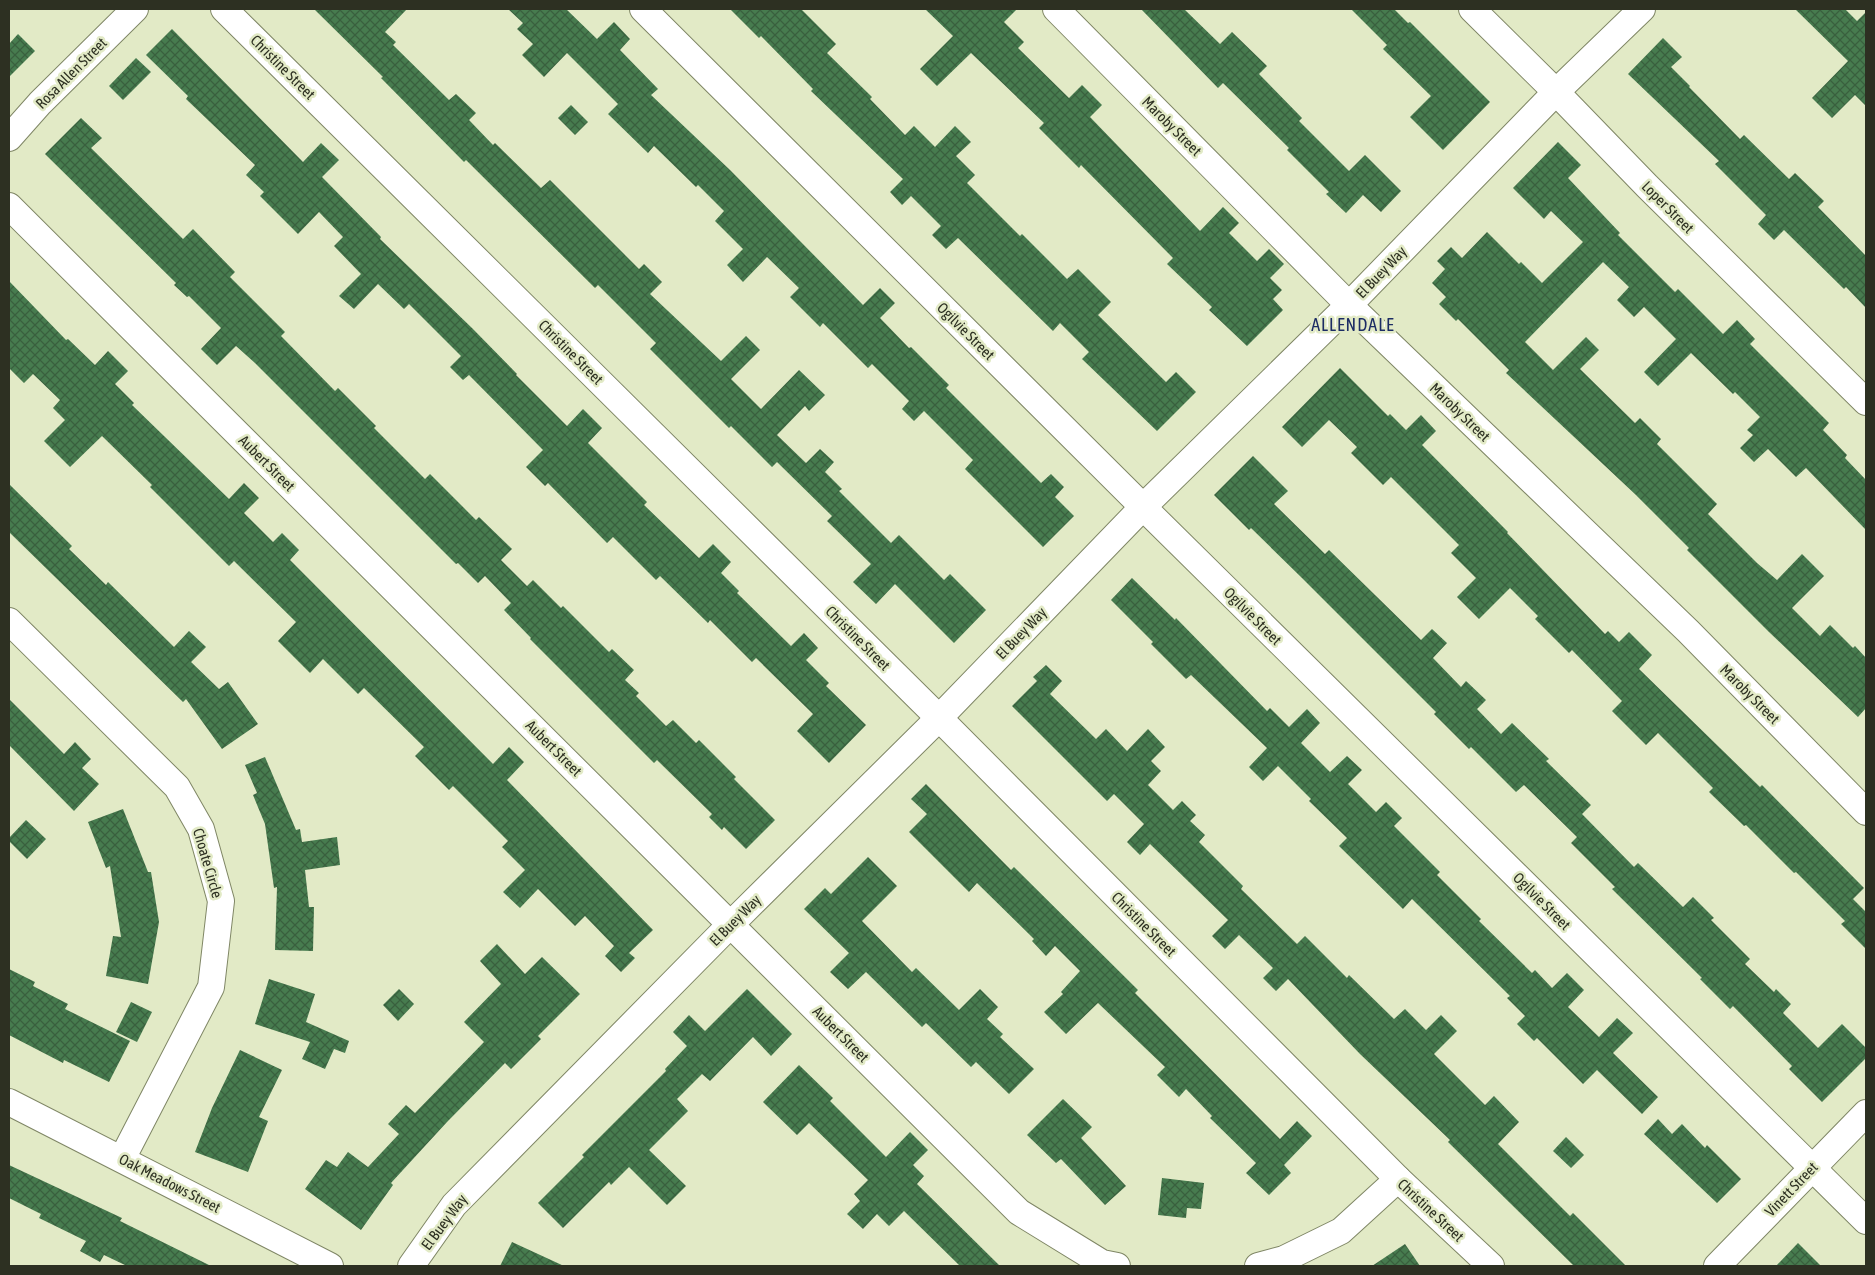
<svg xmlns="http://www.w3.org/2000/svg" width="1875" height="1275" viewBox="0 0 1875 1275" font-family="'Asap Condensed',sans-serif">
<defs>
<pattern id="building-cross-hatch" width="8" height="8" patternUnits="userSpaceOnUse" patternTransform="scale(1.25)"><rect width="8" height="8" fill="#477c4f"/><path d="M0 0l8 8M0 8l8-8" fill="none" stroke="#39603e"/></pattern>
</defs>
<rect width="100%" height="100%" fill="#e2eac6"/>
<g fill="url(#building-cross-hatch)">
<path d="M 314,9 L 407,9 L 385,32 L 396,42 L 393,45 L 449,100 L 456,94 L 476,113 L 469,120 L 493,145 L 495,143 L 541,188 L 550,180 L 639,269 L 644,264 L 662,282 L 650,294 L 721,361 L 746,336 L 760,350 L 731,379 L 761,409 L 799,370 L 825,395 L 809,411 L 805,406 L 777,435 L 806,463 L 820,449 L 834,462 L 825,472 L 842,489 L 839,491 L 891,543 L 899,535 L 944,580 L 950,574 L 986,610 L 954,643 L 895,584 L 876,604 L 853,582 L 871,564 L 827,521 L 832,516 L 777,462 L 772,467 L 731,426 L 729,428 L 650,349 L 656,343 L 598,285 L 595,288 L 466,160 L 464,162 L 381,78 L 383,77 Z"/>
<path d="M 508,9 L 566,9 L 597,39 L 614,22 L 630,39 L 620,50 L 658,89 L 651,95 L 730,170 L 863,305 L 880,288 L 895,303 L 880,318 L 909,348 L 911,347 L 949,385 L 946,388 L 1041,483 L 1051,474 L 1064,487 L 1055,497 L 1074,516 L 1043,547 L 965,469 L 973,460 L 924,411 L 914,421 L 902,409 L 909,401 L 872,364 L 868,368 L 823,323 L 820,327 L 790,297 L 799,288 L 767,257 L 743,282 L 727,265 L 743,249 L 715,221 L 724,211 L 698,185 L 696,187 L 654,146 L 648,153 L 608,114 L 618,104 L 567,53 L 544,77 L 522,55 L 533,44 L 517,29 L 523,23 Z"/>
<path d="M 730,9 L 801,9 L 836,44 L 827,53 L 872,97 L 870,99 L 905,135 L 914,126 L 935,147 L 955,126 L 971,142 L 956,156 L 975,175 L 967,183 L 1020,236 L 1022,234 L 1067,279 L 1078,269 L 1111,302 L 1098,315 L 1166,382 L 1176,372 L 1196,392 L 1157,431 L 1082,359 L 1089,352 L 1060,323 L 1053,331 L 958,238 L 946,249 L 932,235 L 941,226 L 911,196 L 902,205 L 890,192 L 903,179 L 811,91 L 813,89 L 761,36 L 759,38 Z"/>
<path d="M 925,9 L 1017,9 L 1004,22 L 1024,42 L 1018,48 L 1069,98 L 1082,85 L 1102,105 L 1090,117 L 1200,231 L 1223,207 L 1239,223 L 1229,233 L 1257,261 L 1269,249 L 1284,264 L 1270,278 L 1282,290 L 1273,299 L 1283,310 L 1247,346 L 1209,310 L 1212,307 L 1167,264 L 1173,258 L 1081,165 L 1079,168 L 1039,128 L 1044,123 L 971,53 L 937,86 L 920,69 L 953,36 Z"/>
<path d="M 1141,9 L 1184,9 L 1220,44 L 1232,32 L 1267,66 L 1259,74 L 1302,118 L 1299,121 L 1349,171 L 1365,155 L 1401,191 L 1381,212 L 1363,195 L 1346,213 L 1326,194 L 1329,192 L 1287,150 L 1289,148 L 1223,83 L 1218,88 Z"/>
<path d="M 1351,9 L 1394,9 L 1408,23 L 1410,22 L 1490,102 L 1443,150 L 1410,117 L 1431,96 L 1383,49 L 1387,45 Z"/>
<path d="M 1795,9 L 1845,9 L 1857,21 L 1866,12 L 1866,106 L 1855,95 L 1832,118 L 1812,98 L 1848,61 Z"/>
<path d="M 172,29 L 303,162 L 321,143 L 339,160 L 322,177 L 381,237 L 380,239 L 472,328 L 517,374 L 516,375 L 567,426 L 583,409 L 602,428 L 588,443 L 647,502 L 644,505 L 699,558 L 713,544 L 731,562 L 721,573 L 739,591 L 737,593 L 791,646 L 804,633 L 818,648 L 806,660 L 829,683 L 826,686 L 866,725 L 829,763 L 797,731 L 813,714 L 756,658 L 752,662 L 710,620 L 708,623 L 660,576 L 656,580 L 613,537 L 607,543 L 548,483 L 545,486 L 526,467 L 543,450 L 469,375 L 463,380 L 450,367 L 461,356 L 409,304 L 404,309 L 378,284 L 354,309 L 339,296 L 361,274 L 334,246 L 343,237 L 319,212 L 298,234 L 260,196 L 264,192 L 246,175 L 255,165 L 186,99 L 188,96 L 146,55 Z"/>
<path d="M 18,34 L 35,51 L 9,77 L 9,44 Z"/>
<path d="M 1663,38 L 1682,57 L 1671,67 L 1690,86 L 1689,87 L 1740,139 L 1744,135 L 1789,179 L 1795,173 L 1824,201 L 1818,207 L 1866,256 L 1866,308 L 1846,287 L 1844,289 L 1784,230 L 1774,240 L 1758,224 L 1766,215 L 1715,164 L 1719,161 L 1628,74 Z"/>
<path d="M 136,58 L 151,72 L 123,100 L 109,86 Z"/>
<path d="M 571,105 L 588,122 L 575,135 L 558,118 Z"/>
<path d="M 81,118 L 102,138 L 91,148 L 183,239 L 193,229 L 235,272 L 230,277 L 285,332 L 281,336 L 335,391 L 338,388 L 376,426 L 374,428 L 425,479 L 430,474 L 476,520 L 479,517 L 512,549 L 501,560 L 527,586 L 533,580 L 561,608 L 563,606 L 609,652 L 612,649 L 634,670 L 625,680 L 639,693 L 636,696 L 666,726 L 673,720 L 696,743 L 699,740 L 736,777 L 734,779 L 775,820 L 746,849 L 724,827 L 722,830 L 709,817 L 712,814 L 657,760 L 654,763 L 530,639 L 531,638 L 504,610 L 511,603 L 485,576 L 478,583 L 458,563 L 456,564 L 255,363 L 236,346 L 217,365 L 201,349 L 221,328 L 189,296 L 187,297 L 174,285 L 176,283 L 45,154 Z"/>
<path d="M 1558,142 L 1581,165 L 1568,178 L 1620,233 L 1618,235 L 1675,292 L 1678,289 L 1723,334 L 1737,320 L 1755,339 L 1750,344 L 1829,423 L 1823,430 L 1847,455 L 1845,458 L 1866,480 L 1866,530 L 1806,468 L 1796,477 L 1768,449 L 1754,462 L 1740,448 L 1753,435 L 1747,430 L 1760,417 L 1735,392 L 1733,394 L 1691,353 L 1658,386 L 1644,372 L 1676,339 L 1644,307 L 1634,317 L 1617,300 L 1629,287 L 1603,262 L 1525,342 L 1553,370 L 1586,337 L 1599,350 L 1580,369 L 1635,423 L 1640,418 L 1661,439 L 1657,444 L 1717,504 L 1708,514 L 1757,563 L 1777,580 L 1802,554 L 1824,576 L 1792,608 L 1820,636 L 1830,625 L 1853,648 L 1855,646 L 1866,658 L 1866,708 L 1858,717 L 1769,632 L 1687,550 L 1689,548 L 1636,495 L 1506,373 L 1509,370 L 1458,319 L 1456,321 L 1439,304 L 1446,297 L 1432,283 L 1445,269 L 1437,261 L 1451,247 L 1462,258 L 1487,232 L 1519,264 L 1521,262 L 1542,283 L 1583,242 L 1551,211 L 1544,219 L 1513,188 Z"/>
<path d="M 9,281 L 66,340 L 68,339 L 95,365 L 108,351 L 128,371 L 115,384 L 134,403 L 132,405 L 229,499 L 244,483 L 259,498 L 244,513 L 273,542 L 282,533 L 299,550 L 290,560 L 493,764 L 509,747 L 524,762 L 507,780 L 653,930 L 629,953 L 635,958 L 621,972 L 605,956 L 614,946 L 585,916 L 575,926 L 538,889 L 520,908 L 503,892 L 525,870 L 502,847 L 508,841 L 453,786 L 449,790 L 415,756 L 424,747 L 364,688 L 358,694 L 323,659 L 310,673 L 278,641 L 296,622 L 234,561 L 229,566 L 150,487 L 152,485 L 102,436 L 70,467 L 44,441 L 65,420 L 53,408 L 60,400 L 33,374 L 24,383 L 9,368 Z"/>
<path d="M 1340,368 L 1388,416 L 1390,414 L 1406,430 L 1421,415 L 1436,431 L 1422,445 L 1508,532 L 1507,533 L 1605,634 L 1608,631 L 1619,642 L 1629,632 L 1652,655 L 1639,669 L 1760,787 L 1762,785 L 1864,888 L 1853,899 L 1866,912 L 1866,949 L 1841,924 L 1845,921 L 1796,872 L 1794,873 L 1746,825 L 1744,826 L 1709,792 L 1713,788 L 1658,733 L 1646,745 L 1612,711 L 1622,701 L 1572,650 L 1569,653 L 1535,619 L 1538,616 L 1510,588 L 1479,619 L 1457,597 L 1476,578 L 1451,553 L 1459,545 L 1391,477 L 1383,485 L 1351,453 L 1357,447 L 1329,420 L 1302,447 L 1282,427 Z"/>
<path d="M 1253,456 L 1288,491 L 1274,504 L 1325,554 L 1329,550 L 1421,640 L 1432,629 L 1447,643 L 1433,658 L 1461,687 L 1466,681 L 1486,700 L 1477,709 L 1501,734 L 1512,723 L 1549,759 L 1546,761 L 1591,805 L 1582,814 L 1634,867 L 1638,863 L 1683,907 L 1693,897 L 1714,918 L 1711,920 L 1750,959 L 1745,964 L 1774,992 L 1776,989 L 1791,1004 L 1783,1013 L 1818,1048 L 1842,1024 L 1866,1048 L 1866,1058 L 1822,1102 L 1789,1069 L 1792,1066 L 1733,1006 L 1730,1009 L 1700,979 L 1702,978 L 1612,889 L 1615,887 L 1571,843 L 1577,837 L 1524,785 L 1516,792 L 1471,747 L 1469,749 L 1434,714 L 1436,712 L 1302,578 L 1251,528 L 1249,530 L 1214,495 Z"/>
<path d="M 9,484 L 72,546 L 69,549 L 106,585 L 108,582 L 174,647 L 189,631 L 206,647 L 191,662 L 219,689 L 228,682 L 258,724 L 222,749 L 186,699 L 183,702 L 9,532 Z"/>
<path d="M 1132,578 L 1175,620 L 1176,618 L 1267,711 L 1270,708 L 1289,727 L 1307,709 L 1320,723 L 1301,743 L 1330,772 L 1347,756 L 1362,770 L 1348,784 L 1376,812 L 1386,802 L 1402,818 L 1394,826 L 1440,872 L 1437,875 L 1481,919 L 1479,921 L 1532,973 L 1535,970 L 1552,988 L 1567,973 L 1584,990 L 1568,1007 L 1599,1037 L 1617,1018 L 1633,1033 L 1613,1053 L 1658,1097 L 1642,1114 L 1597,1070 L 1583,1084 L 1537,1038 L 1534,1041 L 1517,1024 L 1525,1016 L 1507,998 L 1510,996 L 1412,899 L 1403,909 L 1339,846 L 1347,838 L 1309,801 L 1311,799 L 1278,766 L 1263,781 L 1249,767 L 1267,748 L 1191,675 L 1186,679 L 1151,644 L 1153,642 L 1111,600 Z"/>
<path d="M 1046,665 L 1062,681 L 1050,694 L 1096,739 L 1106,729 L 1127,751 L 1148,729 L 1165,747 L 1151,761 L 1161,771 L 1148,785 L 1173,810 L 1182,801 L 1196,815 L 1190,821 L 1205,835 L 1199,842 L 1243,886 L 1241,889 L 1297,944 L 1305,936 L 1347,978 L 1349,975 L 1394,1019 L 1405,1009 L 1426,1030 L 1441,1015 L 1457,1031 L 1434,1054 L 1485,1105 L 1494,1096 L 1519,1122 L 1498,1144 L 1570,1216 L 1573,1213 L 1626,1266 L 1574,1266 L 1448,1142 L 1450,1140 L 1360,1054 L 1288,979 L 1276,991 L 1263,978 L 1273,968 L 1239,935 L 1225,949 L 1212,936 L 1228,920 L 1150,844 L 1140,855 L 1127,842 L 1144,824 L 1114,794 L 1107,801 L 1012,706 L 1037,681 L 1033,677 Z"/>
<path d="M 9,699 L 64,754 L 75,742 L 91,759 L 82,768 L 99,784 L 74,811 L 9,745 Z"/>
<path d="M 265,757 L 296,830 L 300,829 L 302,842 L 337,837 L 340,865 L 305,870 L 309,907 L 314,907 L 313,951 L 275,950 L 277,887 L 274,888 L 265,824 L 253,795 L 257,793 L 245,765 Z"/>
<path d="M 926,784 L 1011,870 L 1014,867 L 1138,990 L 1135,993 L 1280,1139 L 1297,1121 L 1312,1136 L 1284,1165 L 1291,1173 L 1269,1195 L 1246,1173 L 1256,1163 L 1210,1118 L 1212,1116 L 1186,1089 L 1179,1097 L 1157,1075 L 1165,1067 L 1098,1003 L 1066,1034 L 1044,1012 L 1063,994 L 1061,992 L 1080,971 L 1055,946 L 1046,956 L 1032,941 L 1034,939 L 977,883 L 969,892 L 909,832 L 927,814 L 911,799 Z"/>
<path d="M 123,809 L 148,872 L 151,872 L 159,922 L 148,984 L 106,976 L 113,936 L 121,937 L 110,866 L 106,868 L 88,822 Z"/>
<path d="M 26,820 L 46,839 L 27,859 L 9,841 L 9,838 Z"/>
<path d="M 868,857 L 897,886 L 862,921 L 912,972 L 916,968 L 959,1010 L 980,989 L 998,1007 L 987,1019 L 1003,1034 L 1000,1037 L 1034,1069 L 1009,1094 L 976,1062 L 971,1067 L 926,1023 L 922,1027 L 866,972 L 848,989 L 830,972 L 849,953 L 804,909 L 825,888 L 831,894 Z"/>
<path d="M 497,944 L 525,974 L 542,957 L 580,994 L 538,1036 L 541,1039 L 511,1069 L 505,1063 L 447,1122 L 391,1183 L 393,1185 L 361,1230 L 305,1189 L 326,1160 L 337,1167 L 348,1152 L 368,1167 L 399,1134 L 388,1124 L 406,1105 L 415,1113 L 484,1042 L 464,1022 L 501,984 L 480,961 Z"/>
<path d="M 9,969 L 35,982 L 33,986 L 68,1004 L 65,1009 L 130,1041 L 109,1082 L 64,1060 L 63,1063 L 9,1035 Z"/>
<path d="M 269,979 L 315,994 L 306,1022 L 349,1041 L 345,1053 L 334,1049 L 325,1069 L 302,1059 L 310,1042 L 255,1024 Z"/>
<path d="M 399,989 L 414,1004 L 398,1021 L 383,1005 Z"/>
<path d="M 747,989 L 792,1034 L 771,1056 L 753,1037 L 710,1081 L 702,1074 L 677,1099 L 688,1111 L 649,1150 L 686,1186 L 667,1205 L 629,1167 L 611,1185 L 609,1182 L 563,1228 L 538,1203 L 584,1157 L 582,1155 L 666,1071 L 665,1069 L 687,1046 L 673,1032 L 689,1015 L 705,1031 Z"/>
<path d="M 131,1002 L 152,1012 L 137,1042 L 116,1032 Z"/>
<path d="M 240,1050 L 282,1070 L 259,1117 L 268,1121 L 248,1172 L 195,1152 L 212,1108 Z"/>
<path d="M 799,1065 L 833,1098 L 830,1101 L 886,1157 L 910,1132 L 928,1150 L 913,1165 L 924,1176 L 917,1184 L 1000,1266 L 960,1266 L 904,1211 L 889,1226 L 877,1214 L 863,1229 L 847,1214 L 860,1201 L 854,1194 L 868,1180 L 809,1123 L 797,1135 L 763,1102 Z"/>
<path d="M 1063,1099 L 1092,1127 L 1081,1138 L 1126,1186 L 1105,1205 L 1061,1159 L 1056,1163 L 1027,1135 Z"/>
<path d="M 1658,1119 L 1672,1134 L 1682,1124 L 1705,1148 L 1707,1145 L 1741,1179 L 1717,1203 L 1644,1134 Z"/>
<path d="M 1566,1137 L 1584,1155 L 1571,1168 L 1553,1151 Z"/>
<path d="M 9,1165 L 122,1218 L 120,1221 L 211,1266 L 127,1266 L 104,1255 L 100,1262 L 80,1251 L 86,1241 L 39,1218 L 41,1214 L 9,1198 Z"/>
<path d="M 1162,1178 L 1204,1183 L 1201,1209 L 1187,1208 L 1186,1218 L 1158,1215 Z"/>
<path d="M 512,1242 L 564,1266 L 500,1266 Z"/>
<path d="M 1798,1243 L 1821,1266 L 1776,1266 Z"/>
<path d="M 1405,1244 L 1420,1266 L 1372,1266 Z"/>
</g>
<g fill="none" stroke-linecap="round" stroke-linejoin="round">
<g stroke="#7f8665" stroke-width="28">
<g id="street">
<path d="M 224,9 L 939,718 L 1398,1179 L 1491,1266"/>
<path d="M 643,9 L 1143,507 L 1866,1221"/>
<path d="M 1056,9 L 1349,305 L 1688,631 L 1866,812"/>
<path d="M 1472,9 L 1556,92 L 1647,186 L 1866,402"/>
<path d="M 9,138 L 40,103 L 135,9"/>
<path d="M 9,206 L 1019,1212 L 1102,1263 L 1117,1266"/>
<path d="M 9,621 L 177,787 L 201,829 L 221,901 L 211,987 L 122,1159"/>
<path d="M 9,1102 L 330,1266"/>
<path d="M 411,1266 L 454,1205 L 731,924 L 939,718 L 1143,507 L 1349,305 L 1556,92 L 1642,9"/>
<path d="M 1258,1266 L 1284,1259 L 1341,1231 L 1398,1179"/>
<path d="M 1717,1266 L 1866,1113"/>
</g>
</g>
<use href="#street" stroke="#fff" stroke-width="26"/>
</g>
<g text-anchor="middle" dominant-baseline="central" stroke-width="5" stroke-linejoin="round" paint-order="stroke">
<g font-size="15" fill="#2d3022" stroke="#e2eac6">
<text transform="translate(283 67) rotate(45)">Christine Street</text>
<text transform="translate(71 73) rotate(-45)">Rosa Allen Street</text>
<text transform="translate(1172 126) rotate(45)">Maroby Street</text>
<text transform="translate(1668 207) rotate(45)">Loper Street</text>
<text transform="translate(1381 272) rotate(-46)">El Buey Way</text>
<text transform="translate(966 331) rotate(45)">Ogilvie Street</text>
<text transform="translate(571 352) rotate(45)">Christine Street</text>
<text transform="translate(1460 412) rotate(44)">Maroby Street</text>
<text transform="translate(267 463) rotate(45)">Aubert Street</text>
<text transform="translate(1253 616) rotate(45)">Ogilvie Street</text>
<text transform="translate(1021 633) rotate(-46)">El Buey Way</text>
<text transform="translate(858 638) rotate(45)">Christine Street</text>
<text transform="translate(1750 694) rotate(45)">Maroby Street</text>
<text transform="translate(554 748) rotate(45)">Aubert Street</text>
<text transform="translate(208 863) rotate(74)">Choate Circle</text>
<text transform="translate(1542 901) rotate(45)">Ogilvie Street</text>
<text transform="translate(735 920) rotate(-45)">El Buey Way</text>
<text transform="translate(1144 924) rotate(45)">Christine Street</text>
<text transform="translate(841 1034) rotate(45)">Aubert Street</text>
<text transform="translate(170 1183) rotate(27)">Oak Meadows Street</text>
<text transform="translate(1791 1189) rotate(-46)">Vinett Street</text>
<text transform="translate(1431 1210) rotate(43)">Christine Street</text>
<text transform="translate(444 1222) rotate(-53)">El Buey Way</text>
</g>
<g font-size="18" letter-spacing="1" fill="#1c2c64" stroke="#e2eac6">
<text x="1353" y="324">ALLENDALE</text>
</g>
</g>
<rect width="1875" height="1275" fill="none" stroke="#2d3022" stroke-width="20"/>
</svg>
